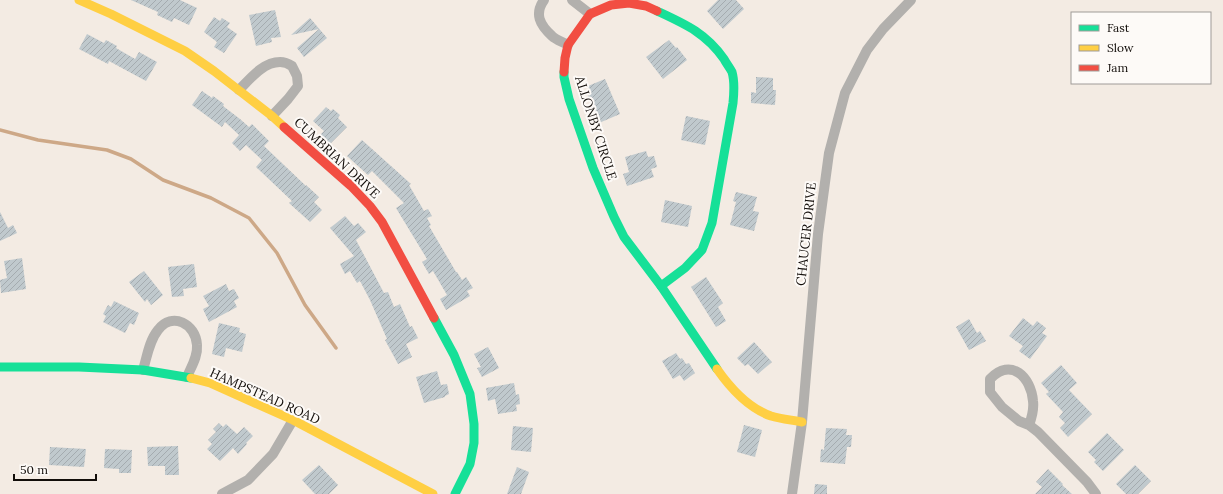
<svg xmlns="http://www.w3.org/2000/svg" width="1223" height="494" viewBox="0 0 1223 494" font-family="Lora,serif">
<defs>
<pattern id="building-hatch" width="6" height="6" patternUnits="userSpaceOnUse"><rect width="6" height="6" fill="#c0c9cd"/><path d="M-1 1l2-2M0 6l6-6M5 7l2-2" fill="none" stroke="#a4abaf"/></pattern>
</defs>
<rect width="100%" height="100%" fill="#f3ebe3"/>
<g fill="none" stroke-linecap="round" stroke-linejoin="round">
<path stroke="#cda887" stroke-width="3.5" d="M 0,130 L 38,140 L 107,150 L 131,159 L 163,180 L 211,198 L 249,218 L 277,253 L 305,305 L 336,348"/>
</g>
<g fill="url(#building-hatch)">
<path d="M 131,0 L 180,0 L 197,8 L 189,25 L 174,18 L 172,22 L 157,15 L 158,12 Z"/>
<path d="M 718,0 L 736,0 L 744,9 L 723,29 L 707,11 Z"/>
<path d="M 275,10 L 281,37 L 271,38 L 272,42 L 256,46 L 249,15 Z"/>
<path d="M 214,17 L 220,21 L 222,18 L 230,23 L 227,27 L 237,34 L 224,53 L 214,47 L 217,42 L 204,32 Z"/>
<path d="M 310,18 L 327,38 L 304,57 L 297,48 L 319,29 L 291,35 Z"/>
<path d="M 87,34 L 104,43 L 106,40 L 117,46 L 116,48 L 135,59 L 139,52 L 157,62 L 146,81 L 109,61 L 108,64 L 79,49 Z"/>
<path d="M 669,40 L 676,48 L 677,47 L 687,60 L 663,79 L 646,57 Z"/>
<path d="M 756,77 L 773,78 L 773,90 L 776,90 L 775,105 L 751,103 L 751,92 L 756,93 Z"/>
<path d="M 605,79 L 620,114 L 599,123 L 588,96 L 591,94 L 588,86 Z"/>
<path d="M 202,91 L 212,98 L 213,96 L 224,104 L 223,106 L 240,119 L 249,127 L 252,124 L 269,141 L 264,146 L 306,186 L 306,185 L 319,197 L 314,202 L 322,210 L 310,222 L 289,203 L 292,201 L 256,167 L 262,160 L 246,145 L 240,151 L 232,143 L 239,135 L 225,122 L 222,127 L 192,105 Z"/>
<path d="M 326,107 L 331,111 L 333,109 L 340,115 L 338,118 L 347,127 L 330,144 L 320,135 L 324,131 L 313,121 Z"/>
<path d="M 686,116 L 710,121 L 705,145 L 681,140 Z"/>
<path d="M 362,140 L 411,184 L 409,185 L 424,211 L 428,209 L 432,216 L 427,218 L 431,225 L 429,226 L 456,272 L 457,272 L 462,280 L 466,277 L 473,288 L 467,291 L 470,296 L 446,310 L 440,299 L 447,295 L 433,271 L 429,274 L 422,262 L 427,259 L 396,208 L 404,203 L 372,171 L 368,175 L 347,156 Z"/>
<path d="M 646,151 L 648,157 L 654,156 L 657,167 L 651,169 L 654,177 L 627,186 L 623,174 L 629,172 L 625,157 Z"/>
<path d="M 736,192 L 757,197 L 753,211 L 759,212 L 754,231 L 730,225 L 736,202 L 733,201 Z"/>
<path d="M 665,200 L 692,206 L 688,227 L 661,222 Z"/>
<path d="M 0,212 L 8,228 L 13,225 L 17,233 L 0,241 Z"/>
<path d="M 345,216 L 354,226 L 358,223 L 366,232 L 356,240 L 384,293 L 388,292 L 394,307 L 400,304 L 410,327 L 412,326 L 418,338 L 406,344 L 412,357 L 398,364 L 385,340 L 387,339 L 370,300 L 360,281 L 357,283 L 350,271 L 345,274 L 340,264 L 354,256 L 330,228 Z"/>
<path d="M 22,258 L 26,289 L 1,293 L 0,280 L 7,278 L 4,261 Z"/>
<path d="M 194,264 L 197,287 L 183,289 L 184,296 L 172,297 L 168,267 Z"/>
<path d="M 144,271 L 163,295 L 151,305 L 147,299 L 145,302 L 129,282 Z"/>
<path d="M 706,277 L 723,303 L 718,307 L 726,321 L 716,327 L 691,287 Z"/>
<path d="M 226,284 L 229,291 L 234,289 L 239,298 L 234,301 L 237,307 L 209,322 L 203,309 L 209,306 L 203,296 Z"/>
<path d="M 114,301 L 139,313 L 134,325 L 130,323 L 125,333 L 103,322 L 106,316 L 103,314 L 108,305 L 111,307 Z"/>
<path d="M 1023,318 L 1033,326 L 1037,321 L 1046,328 L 1042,333 L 1047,336 L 1030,359 L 1019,351 L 1023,346 L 1009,336 Z"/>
<path d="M 969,319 L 977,333 L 980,331 L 986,341 L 969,350 L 956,327 Z"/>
<path d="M 219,323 L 240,328 L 239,332 L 246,334 L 242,352 L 226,348 L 224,357 L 212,354 Z"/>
<path d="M 754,342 L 772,362 L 758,374 L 748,364 L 745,366 L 737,358 Z"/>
<path d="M 488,347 L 499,368 L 482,377 L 477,368 L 481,367 L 474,354 Z"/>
<path d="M 676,353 L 680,359 L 682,358 L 686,364 L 689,363 L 695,373 L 684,381 L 680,375 L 673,379 L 662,361 Z"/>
<path d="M 1061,365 L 1077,383 L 1069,390 L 1092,414 L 1068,437 L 1060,428 L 1065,423 L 1059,417 L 1063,412 L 1046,394 L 1049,392 L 1041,383 Z"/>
<path d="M 437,371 L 441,385 L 447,384 L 449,394 L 445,396 L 445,397 L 424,403 L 416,377 Z"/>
<path d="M 514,383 L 516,395 L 519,394 L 520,404 L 516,405 L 517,411 L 498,414 L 495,399 L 488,401 L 486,388 Z"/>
<path d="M 219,423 L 223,427 L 226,424 L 237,434 L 244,427 L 253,436 L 246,443 L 247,444 L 238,454 L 233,448 L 220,461 L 207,449 L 212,444 L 208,440 L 216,432 L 213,429 Z"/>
<path d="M 744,425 L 762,430 L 755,457 L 737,452 Z"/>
<path d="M 513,426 L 533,428 L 531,452 L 511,450 Z"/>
<path d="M 826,428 L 847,429 L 846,435 L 852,435 L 851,447 L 847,447 L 845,464 L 820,462 L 821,449 L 824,450 Z"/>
<path d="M 1107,433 L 1124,450 L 1103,471 L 1094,462 L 1096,460 L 1088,452 Z"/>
<path d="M 178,446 L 179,475 L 165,475 L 165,466 L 148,466 L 147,447 Z"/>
<path d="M 50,447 L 86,449 L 84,467 L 49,465 Z"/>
<path d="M 105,449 L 132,450 L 131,473 L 119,473 L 119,469 L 104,468 Z"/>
<path d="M 319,465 L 338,485 L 329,494 L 315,494 L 302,480 Z"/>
<path d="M 1135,465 L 1151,481 L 1138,494 L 1126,494 L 1116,484 Z"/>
<path d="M 517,467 L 529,472 L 521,494 L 507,494 Z"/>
<path d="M 1048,469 L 1063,484 L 1062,485 L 1072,494 L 1035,494 L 1042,487 L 1036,482 Z"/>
<path d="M 815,484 L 827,485 L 827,494 L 814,494 Z"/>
</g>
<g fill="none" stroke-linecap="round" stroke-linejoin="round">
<g stroke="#b2b0ad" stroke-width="10">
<path d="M 544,0 C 534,14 540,25 552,36 C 556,40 563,42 568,45"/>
<path d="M 572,0 L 590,14"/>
<path d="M 239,90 C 250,79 263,62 280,62 C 284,62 289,64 292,66 L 297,76 L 298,86 L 288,99 L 272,116"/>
<path d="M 143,370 C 147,357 149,341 158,330 C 172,311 196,324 197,345 C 198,357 191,367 187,377"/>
<path d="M 1029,425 C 1032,417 1034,409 1033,401 C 1031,377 1011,357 990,379 L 990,392 L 1002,407 L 1019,421 L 1029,425 L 1038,432 L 1087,482 L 1096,494"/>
<path d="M 222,494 L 248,480 L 273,454 L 293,420"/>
<path d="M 792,494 L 802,422 L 818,234 L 829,153 L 845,93 L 867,50 L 883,29 L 911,0"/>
</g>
<g stroke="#16e098" stroke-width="9">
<path d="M 657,11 C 685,24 706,33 724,59 C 726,63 730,68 732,72 C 735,82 734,93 733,103 L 712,223 L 702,250 L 685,268 L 661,286"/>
<path d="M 564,72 L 564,77 L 569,99 L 593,168 L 614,217 L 624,237 L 661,286 L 717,369"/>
<path d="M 434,318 L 454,355 L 470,394 L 474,424 L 474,443 L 470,464 L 455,494"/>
<path d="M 0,367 L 79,367 L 143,370 L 191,378"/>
</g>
<g stroke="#ffcf43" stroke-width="9">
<path d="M 79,0 L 111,14 L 185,51 L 214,71 L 272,116 L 284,127"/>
<path d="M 717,369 C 731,389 748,408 771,416 C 781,419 792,420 802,422"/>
<path d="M 191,378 L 210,383 L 293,420 L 433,494"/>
</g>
<g stroke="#f24e42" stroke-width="9">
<path d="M 564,72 L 565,58 L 568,45 L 590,14 L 611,5 L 629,3 L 646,6 L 657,11"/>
<path d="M 284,127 L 351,186 L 370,206 L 382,222 L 434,318"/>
</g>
</g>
<g text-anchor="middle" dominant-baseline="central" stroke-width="4" stroke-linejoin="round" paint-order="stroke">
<g font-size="13" fill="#120d09" stroke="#fdfaf7">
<text transform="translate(596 128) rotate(72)">ALLONBY CIRCLE</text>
<text transform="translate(337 158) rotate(43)">CUMBRIAN DRIVE</text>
<text transform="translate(806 234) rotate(-84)">CHAUCER DRIVE</text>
<text transform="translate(265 396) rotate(24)">HAMPSTEAD ROAD</text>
</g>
</g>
<rect x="1071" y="12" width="140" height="72" fill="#fdfaf7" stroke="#9f9b98"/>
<rect x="1079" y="25" width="20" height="6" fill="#16e098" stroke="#9f9b98"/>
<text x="1107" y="32" font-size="12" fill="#120d09">Fast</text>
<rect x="1079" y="45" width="20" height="6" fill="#ffcf43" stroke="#9f9b98"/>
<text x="1107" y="52" font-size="12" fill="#120d09">Slow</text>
<rect x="1079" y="65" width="20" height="6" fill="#f24e42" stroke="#9f9b98"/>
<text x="1107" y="72" font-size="12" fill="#120d09">Jam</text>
<path d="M14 474v6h82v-6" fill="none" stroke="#120d09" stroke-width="2"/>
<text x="20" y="474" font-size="12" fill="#120d09" stroke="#fdfaf7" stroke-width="3" paint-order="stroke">50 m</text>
</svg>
